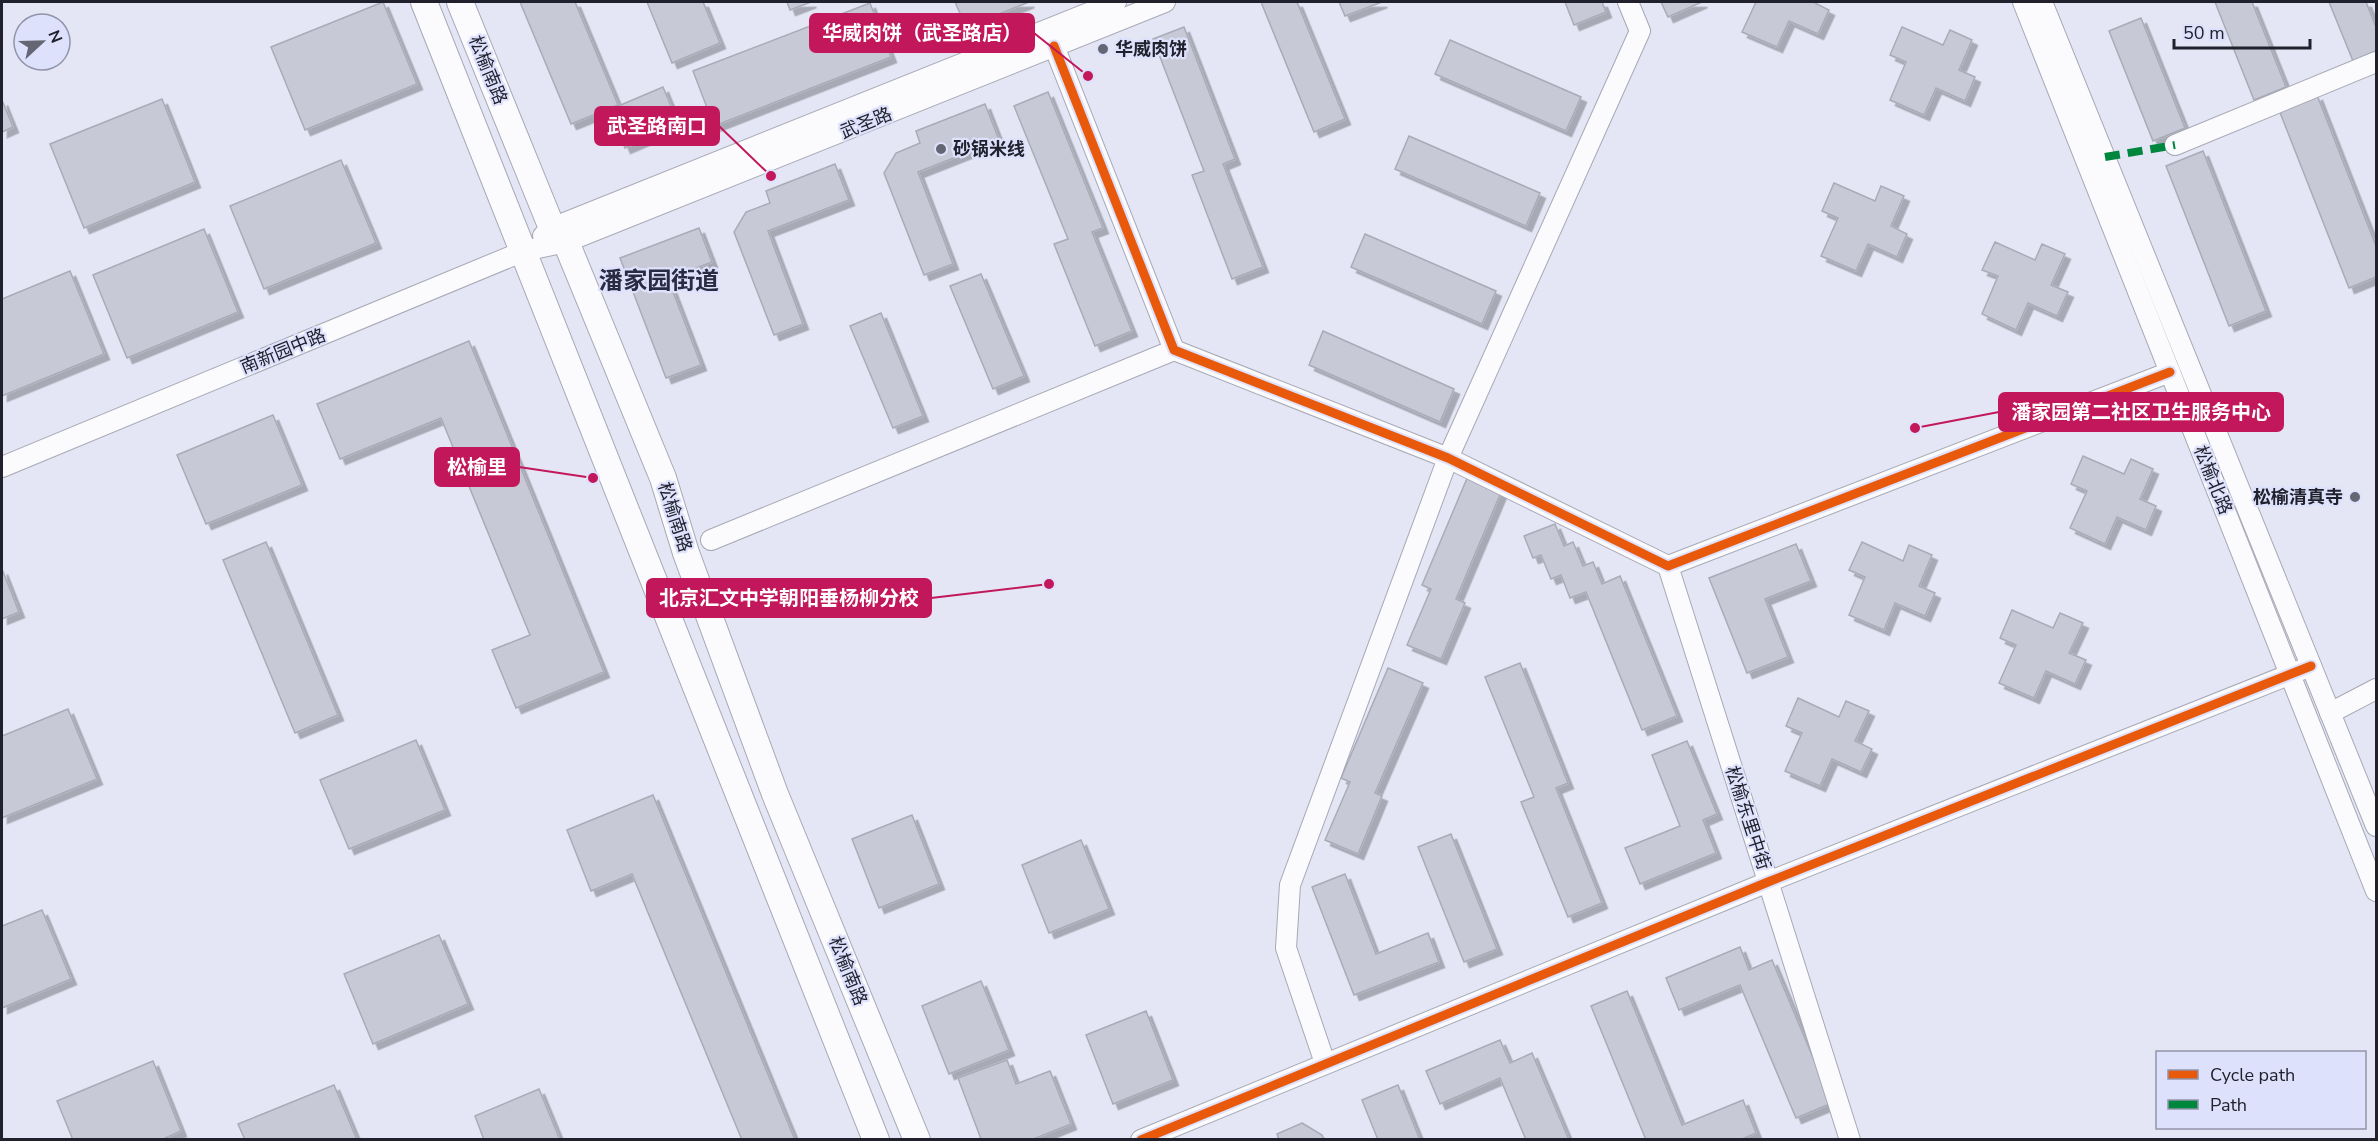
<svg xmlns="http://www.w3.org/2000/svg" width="2378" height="1141" viewBox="0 0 2378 1141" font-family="'Nunito Sans','Noto Sans SC',sans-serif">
<defs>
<filter id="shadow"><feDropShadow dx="5.5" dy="5.5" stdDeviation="0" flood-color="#0004"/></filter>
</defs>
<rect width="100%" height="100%" fill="#e4e6f5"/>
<g fill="#c8c9d6" stroke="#a9abb7" stroke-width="1.5" filter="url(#shadow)">
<path d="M 383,2 L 417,84 L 305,130 L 271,47 Z"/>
<path d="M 520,2 L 575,2 L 618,105 L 571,124 Z"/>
<path d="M 647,2 L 703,2 L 720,43 L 672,63 Z"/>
<path d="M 787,2 L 811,2 L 790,10 Z"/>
<path d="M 955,2 L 1029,2 L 966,27 Z"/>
<path d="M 1261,2 L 1297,2 L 1345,119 L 1314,132 Z"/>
<path d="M 1339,2 L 1382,2 L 1345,16 Z"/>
<path d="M 1565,2 L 1602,2 L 1606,12 L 1574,25 Z"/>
<path d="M 1661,2 L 1702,2 L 1668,17 Z"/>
<path d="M 1756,2 L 1813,2 L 1829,10 L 1818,34 L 1789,21 L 1777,47 L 1742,32 Z"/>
<path d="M 2215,2 L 2252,2 L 2286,87 L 2254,100 Z"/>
<path d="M 2329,2 L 2366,2 L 2376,27 L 2376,51 L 2353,61 Z"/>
<path d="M 870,3 L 891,57 L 714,126 L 693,71 Z"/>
<path d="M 2141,18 L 2185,128 L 2153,141 L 2109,31 Z"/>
<path d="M 1184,27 L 1235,159 L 1223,164 L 1263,267 L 1232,279 L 1192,175 L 1204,171 L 1153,39 Z"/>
<path d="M 1902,27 L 1943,45 L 1950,30 L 1972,40 L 1959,70 L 1975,77 L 1965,101 L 1936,88 L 1924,115 L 1890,100 L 1906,62 L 1890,55 Z"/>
<path d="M 1450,40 L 1581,97 L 1566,131 L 1435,74 Z"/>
<path d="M 663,87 L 679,125 L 625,148 L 609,110 Z"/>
<path d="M 1048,92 L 1103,228 L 1092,232 L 1132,331 L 1095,346 L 1054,244 L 1068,239 L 1014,106 Z"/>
<path d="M 2317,95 L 2376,246 L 2376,277 L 2349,288 L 2279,110 Z"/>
<path d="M 162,99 L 195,182 L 84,228 L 50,144 Z"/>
<path d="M 2,100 L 13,127 L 2,132 Z"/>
<path d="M 985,104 L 999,140 L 918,172 L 953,264 L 924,275 L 884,173 L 896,153 L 920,143 L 916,131 Z"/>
<path d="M 1409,136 L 1540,193 L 1526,226 L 1395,169 Z"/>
<path d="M 2203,151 L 2266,311 L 2229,326 L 2166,166 Z"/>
<path d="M 341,160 L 376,243 L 264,289 L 230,206 Z"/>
<path d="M 835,164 L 849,200 L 768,231 L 803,324 L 774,335 L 734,232 L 746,212 L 770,203 L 766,191 Z"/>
<path d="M 1834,183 L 1875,201 L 1881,186 L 1904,196 L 1891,226 L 1907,234 L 1897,257 L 1868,244 L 1856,271 L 1821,256 L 1838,218 L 1822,211 Z"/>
<path d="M 699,228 L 712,262 L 668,279 L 701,365 L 666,378 L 620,258 Z"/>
<path d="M 204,229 L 238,312 L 127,358 L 93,275 Z"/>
<path d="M 1365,234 L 1496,291 L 1482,324 L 1351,267 Z"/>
<path d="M 1995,242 L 2035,260 L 2042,244 L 2065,254 L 2051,285 L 2068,292 L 2057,316 L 2028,303 L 2016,330 L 1982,314 L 1998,276 L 1982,270 Z"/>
<path d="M 70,271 L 104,354 L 2,396 L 2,299 Z"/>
<path d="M 981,274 L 1024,376 L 993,389 L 950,286 Z"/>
<path d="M 881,313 L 923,416 L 893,428 L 850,326 Z"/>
<path d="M 1323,331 L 1454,389 L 1440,422 L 1309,365 Z"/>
<path d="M 469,341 L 604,672 L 516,708 L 492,650 L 530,635 L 441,418 L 340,459 L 317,404 Z"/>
<path d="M 273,415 L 302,485 L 206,524 L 177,455 Z"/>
<path d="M 2083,456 L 2124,474 L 2131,459 L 2153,469 L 2140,499 L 2156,506 L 2146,530 L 2117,517 L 2105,544 L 2070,528 L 2087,491 L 2071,484 Z"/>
<path d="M 1468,476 L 1502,490 L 1456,599 L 1465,603 L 1441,659 L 1407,645 L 1431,589 L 1422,585 Z"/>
<path d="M 1555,524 L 1564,546 L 1573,542 L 1583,566 L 1593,562 L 1602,584 L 1620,576 L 1677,716 L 1642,730 L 1586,592 L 1570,598 L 1561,575 L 1551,579 L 1541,555 L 1533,558 L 1524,536 Z"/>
<path d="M 266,542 L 338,715 L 295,733 L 223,560 Z"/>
<path d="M 1862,542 L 1903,561 L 1909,545 L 1932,555 L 1919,586 L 1935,593 L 1925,616 L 1895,603 L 1884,630 L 1849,615 L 1865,577 L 1849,570 Z"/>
<path d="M 1796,544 L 1811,581 L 1765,599 L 1788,657 L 1747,673 L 1709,578 Z"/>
<path d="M 2,569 L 19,612 L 2,619 Z"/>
<path d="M 2012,610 L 2053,628 L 2060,613 L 2083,623 L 2069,653 L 2086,660 L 2075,684 L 2046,671 L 2034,698 L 1999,683 L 2016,645 L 2000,638 Z"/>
<path d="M 1520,663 L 1568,783 L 1556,788 L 1602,903 L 1568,917 L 1521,802 L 1534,797 L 1485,677 Z"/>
<path d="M 1388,668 L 1423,683 L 1375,793 L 1382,796 L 1358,854 L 1325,840 L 1350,782 L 1341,778 Z"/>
<path d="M 1798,698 L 1839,717 L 1846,701 L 1869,711 L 1855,741 L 1872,749 L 1861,772 L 1832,759 L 1820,786 L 1785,771 L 1802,733 L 1786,726 Z"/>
<path d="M 68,709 L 97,779 L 2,818 L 2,736 Z"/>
<path d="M 416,740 L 445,810 L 349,849 L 320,780 Z"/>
<path d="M 1687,741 L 1717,814 L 1703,820 L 1716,853 L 1640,884 L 1625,848 L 1680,826 L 1652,755 Z"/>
<path d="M 653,795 L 795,1140 L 742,1140 L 632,874 L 591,891 L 567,830 Z"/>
<path d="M 912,815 L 939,884 L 879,908 L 852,839 Z"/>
<path d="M 1451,834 L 1497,949 L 1464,962 L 1418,847 Z"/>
<path d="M 1081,840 L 1109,909 L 1049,933 L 1022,865 Z"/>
<path d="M 1345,874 L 1376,954 L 1428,933 L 1439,962 L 1354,995 L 1312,887 Z"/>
<path d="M 42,910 L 71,979 L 2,1008 L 2,926 Z"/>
<path d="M 439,935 L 468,1004 L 373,1044 L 344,974 Z"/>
<path d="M 1740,947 L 1749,970 L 1772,960 L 1832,1103 L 1796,1118 L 1740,985 L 1679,1010 L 1666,978 Z"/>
<path d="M 981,981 L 1009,1050 L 949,1074 L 922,1006 Z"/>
<path d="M 1627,991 L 1682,1125 L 1743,1100 L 1756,1133 L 1740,1140 L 1646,1140 L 1591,1006 Z"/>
<path d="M 1146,1011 L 1173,1080 L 1113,1104 L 1086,1035 Z"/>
<path d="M 1500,1040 L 1510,1063 L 1532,1053 L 1569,1140 L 1526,1140 L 1500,1078 L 1440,1104 L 1426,1071 Z"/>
<path d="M 1007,1060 L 1016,1084 L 1050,1071 L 1071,1124 L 1031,1140 L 981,1139 L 958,1078 Z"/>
<path d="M 153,1061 L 181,1131 L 161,1140 L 73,1140 L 57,1101 Z"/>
<path d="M 334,1085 L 357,1140 L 245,1140 L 238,1124 Z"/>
<path d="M 1398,1085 L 1420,1140 L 1378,1140 L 1362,1100 Z"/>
<path d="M 539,1089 L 560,1140 L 484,1140 L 475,1116 Z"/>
<path d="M 1302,1123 L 1322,1135 L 1324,1140 L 1279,1140 L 1277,1134 Z"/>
</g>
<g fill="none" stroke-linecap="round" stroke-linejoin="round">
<g stroke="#a6a8b4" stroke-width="22">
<g id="minor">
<path d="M 2023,2 L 2376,891"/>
<path d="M 2042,2 L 2376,826"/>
<path d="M 1054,46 L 1174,350 L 1448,458 L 1668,566 L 2170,372"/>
<path d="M 2175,145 L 2376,62"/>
<path d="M 543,236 L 552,228 L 1116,2"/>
<path d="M 2,467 L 524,251 L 566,242 L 1165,2"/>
<path d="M 711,540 L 1174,350"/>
<path d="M 1668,566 L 1850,1140"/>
<path d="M 2330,713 L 2376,689"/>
<path d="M 1325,1063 L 1286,948 L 1290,885 L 1448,458 L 1640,31 L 1628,2"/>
<path d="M 1141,1140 L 1768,882 L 2311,666"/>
</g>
</g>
<g stroke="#a6a8b4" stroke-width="28">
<g id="major">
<path d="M 424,2 L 876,1140"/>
<path d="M 460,2 L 552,228 L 566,242 L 663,478 L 686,553 L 775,794 L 917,1140"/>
</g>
</g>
<use href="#minor" stroke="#fbfbfe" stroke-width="20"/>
<use href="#major" stroke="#fbfbfe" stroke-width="26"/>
<path stroke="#00873e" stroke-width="8" stroke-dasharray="15 8" stroke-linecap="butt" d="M 2105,157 L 2175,145"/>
<g stroke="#dee1fb" stroke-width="13">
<g id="cycleway">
<path d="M 1054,46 L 1174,350 L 1448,458 L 1668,566 L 2170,372"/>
<path d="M 1141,1140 L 1768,882 L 2311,666"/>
</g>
</g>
<use href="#cycleway" stroke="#e8590c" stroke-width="9"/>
</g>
<g fill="#656673" stroke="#dee1fb" stroke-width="2">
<circle cx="1103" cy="49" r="6"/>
<circle cx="941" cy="149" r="6"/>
<circle cx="2355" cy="497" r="6"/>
</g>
<g text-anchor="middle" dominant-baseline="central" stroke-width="4.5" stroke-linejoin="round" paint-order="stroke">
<g font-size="18" font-weight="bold" fill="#20212d" stroke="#dee1fb" text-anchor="start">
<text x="1115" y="49">华威肉饼</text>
<text x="953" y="149">砂锅米线</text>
<text x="2343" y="497" text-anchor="end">松榆清真寺</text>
</g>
<g font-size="18" fill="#20212d" stroke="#dee1fb">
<text transform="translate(488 70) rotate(68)">松榆南路</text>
<text transform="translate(866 123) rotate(-22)">武圣路</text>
<text transform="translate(283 351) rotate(-22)">南新园中路</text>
<text transform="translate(2213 480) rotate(68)">松榆北路</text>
<text transform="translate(675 517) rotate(72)">松榆南路</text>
<text transform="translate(1748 818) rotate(72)">松榆东里中街</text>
<text transform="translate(848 971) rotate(68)">松榆南路</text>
</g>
<g font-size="24" font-weight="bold" fill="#292b43" stroke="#dee1fb">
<text x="659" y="281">潘家园街道</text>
</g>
</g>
<path fill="none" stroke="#c2185b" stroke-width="2" d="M1088 76L1034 33M771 176L719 126M1915 428L1999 412M593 478L519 467M1049 584L931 598"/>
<g fill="#c2185b" stroke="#dee1fb" stroke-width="2">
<circle cx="1088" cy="76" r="6"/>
<circle cx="771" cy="176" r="6"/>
<circle cx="1915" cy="428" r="6"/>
<circle cx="593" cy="478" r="6"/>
<circle cx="1049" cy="584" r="6"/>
</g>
<g fill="#c2185b" stroke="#c2185b" stroke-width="2">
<rect x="810" y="14" width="224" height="38" rx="6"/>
<rect x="595" y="107" width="124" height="38" rx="6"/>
<rect x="1999" y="393" width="284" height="38" rx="6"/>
<rect x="435" y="448" width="84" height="38" rx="6"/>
<rect x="647" y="579" width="284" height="38" rx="6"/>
</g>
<g font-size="20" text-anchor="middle" font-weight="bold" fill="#fff">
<text x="922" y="40">华威肉饼（武圣路店）</text>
<text x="657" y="133">武圣路南口</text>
<text x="2141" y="419">潘家园第二社区卫生服务中心</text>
<text x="477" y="474">松榆里</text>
<text x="789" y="605">北京汇文中学朝阳垂杨柳分校</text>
</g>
<rect width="2378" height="1141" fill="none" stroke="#20212d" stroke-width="6"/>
<rect x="2156" y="1051" width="210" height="78" fill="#dee1fb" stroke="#9294a9" stroke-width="1.5"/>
<rect x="2168" y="1070" width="30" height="9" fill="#e8590c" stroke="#9294a9" stroke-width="1.5"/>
<text x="2210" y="1081" font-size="18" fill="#20212d">Cycle path</text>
<rect x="2168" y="1100" width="30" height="9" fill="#00873e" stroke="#9294a9" stroke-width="1.5"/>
<text x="2210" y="1111" font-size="18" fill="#20212d">Path</text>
<g transform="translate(42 42) rotate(68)"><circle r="28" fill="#dee1fb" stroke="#9294a9" stroke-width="1.5"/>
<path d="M0-4.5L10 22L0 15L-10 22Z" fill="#656673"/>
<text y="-9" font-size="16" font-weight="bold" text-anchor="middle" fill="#20212d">N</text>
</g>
<path d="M2174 39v9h136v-9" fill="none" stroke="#20212d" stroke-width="3"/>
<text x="2183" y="39" font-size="18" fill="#20212d" stroke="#dee1fb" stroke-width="4.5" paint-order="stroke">50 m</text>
</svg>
